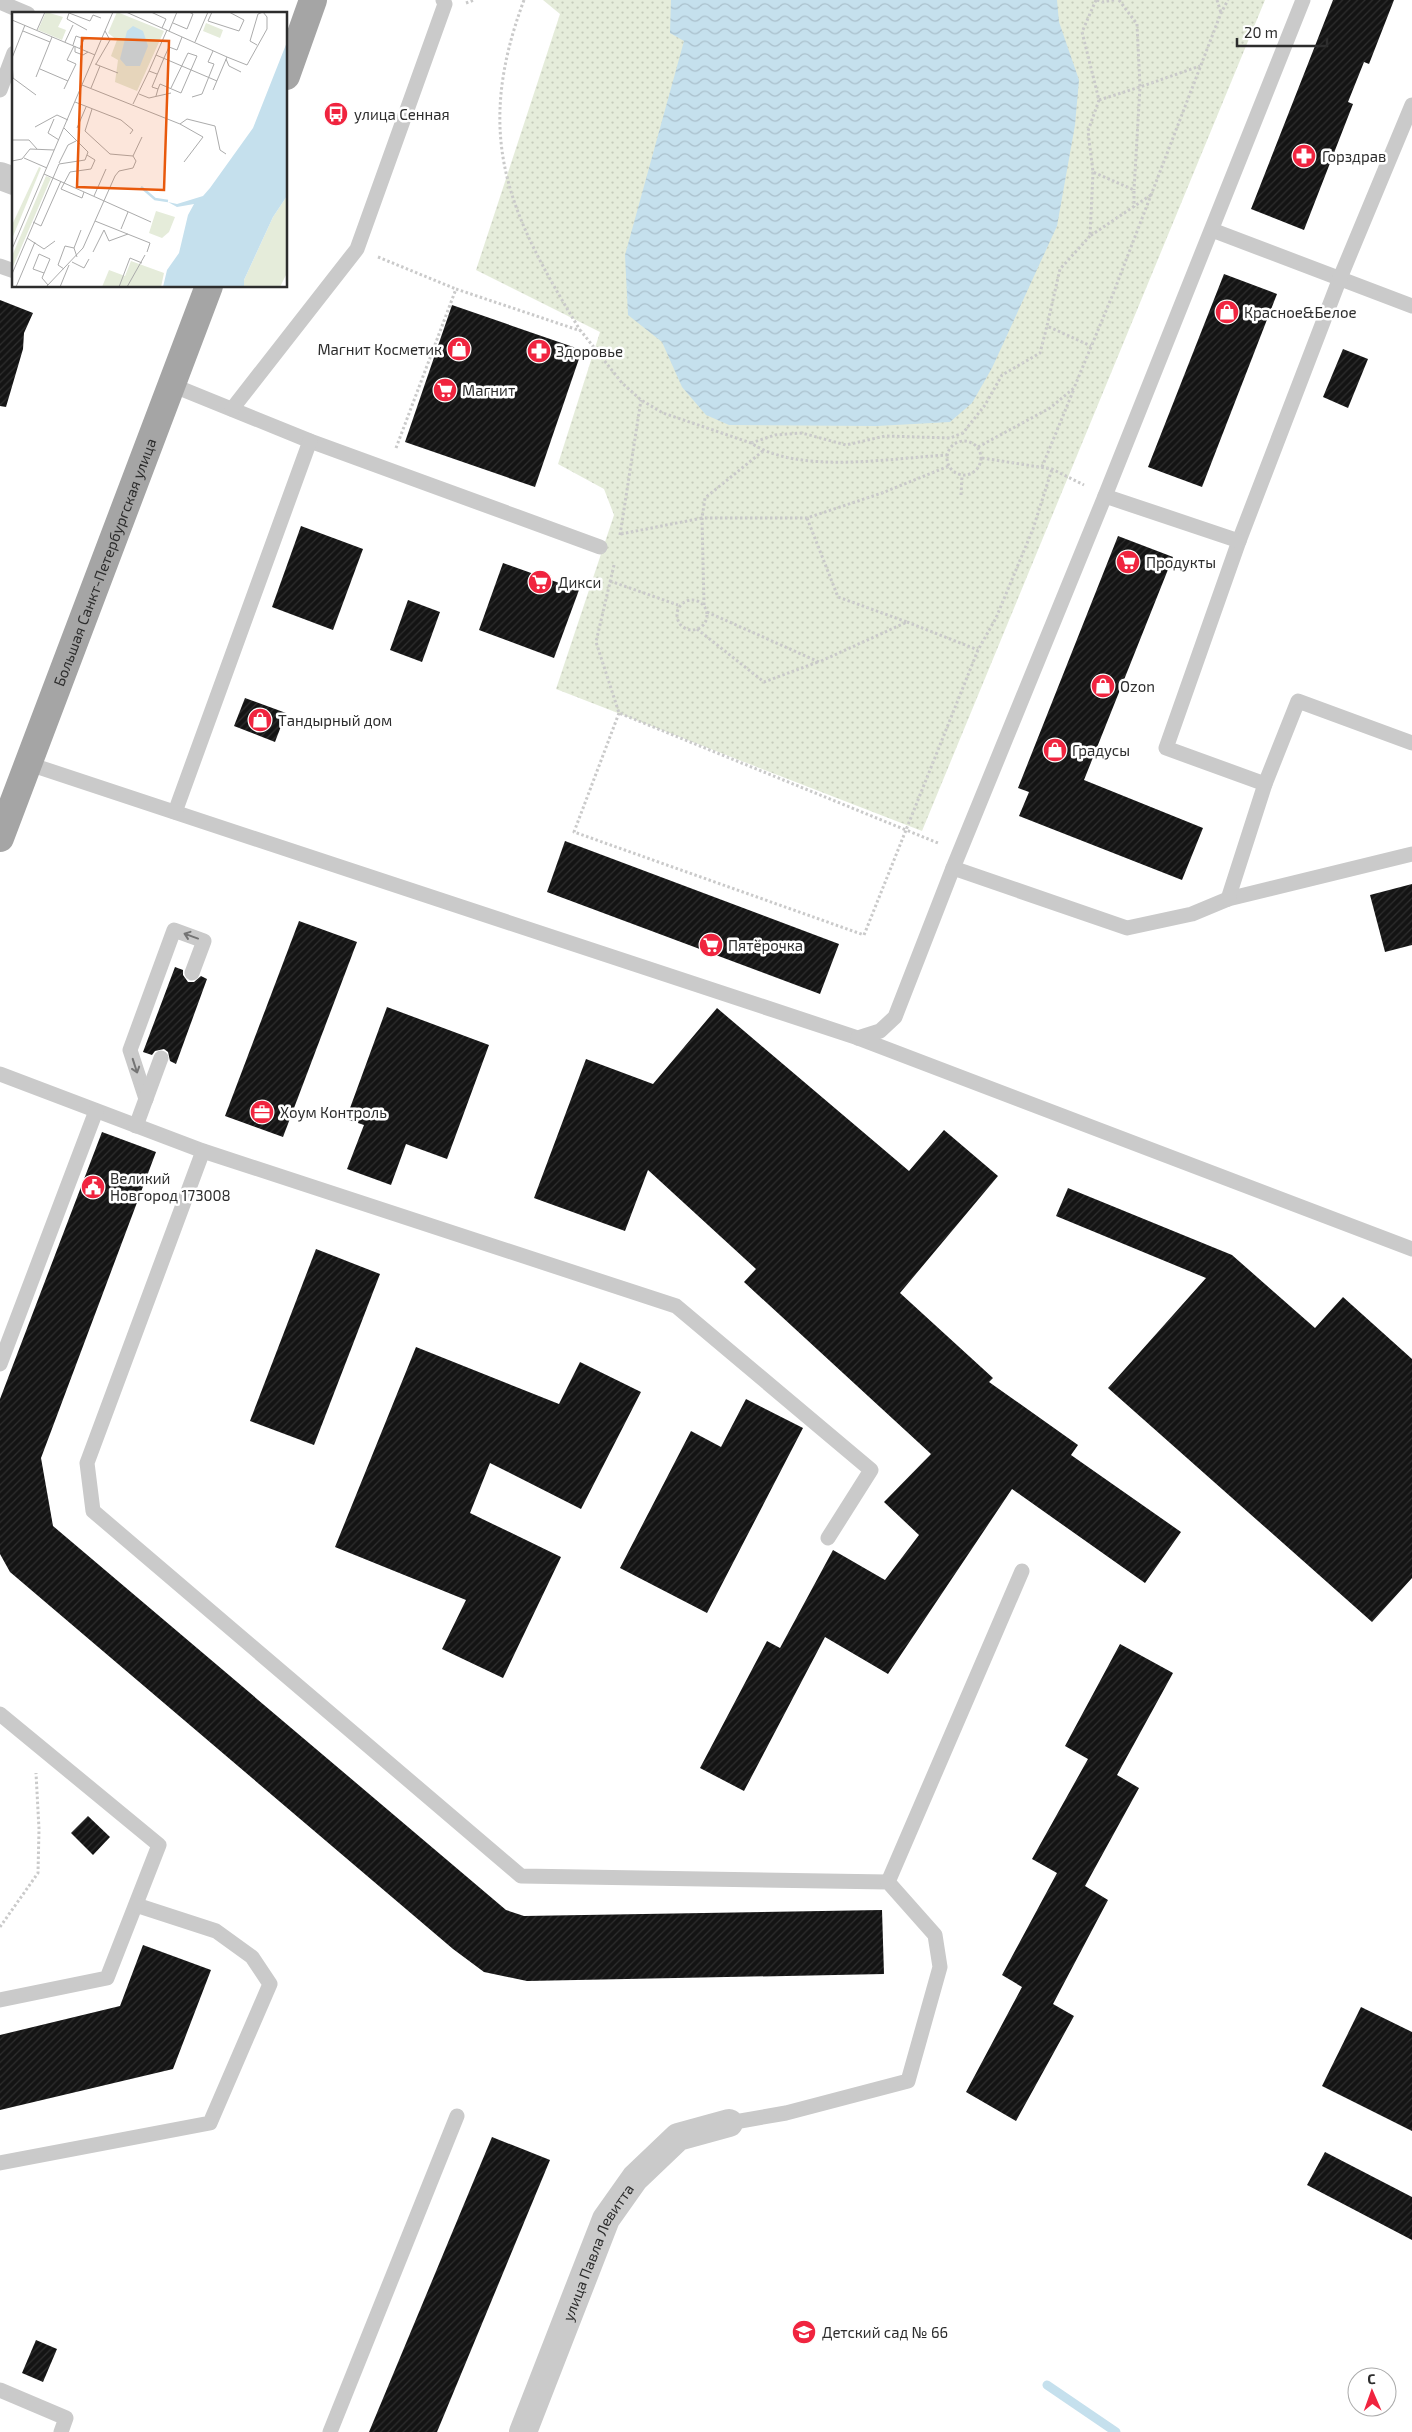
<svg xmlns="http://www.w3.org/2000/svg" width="1412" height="2432" viewBox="0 0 1412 2432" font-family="'Exo 2',sans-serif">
<defs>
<pattern id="park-dots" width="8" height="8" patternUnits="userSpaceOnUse" patternTransform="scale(1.25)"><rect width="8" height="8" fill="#e5ecda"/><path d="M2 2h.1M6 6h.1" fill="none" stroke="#c5cbbb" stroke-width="1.8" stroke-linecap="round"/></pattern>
<pattern id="water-waves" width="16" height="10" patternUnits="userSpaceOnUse" patternTransform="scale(1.25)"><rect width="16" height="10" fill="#c5e0ed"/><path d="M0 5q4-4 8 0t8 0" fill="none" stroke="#aac0cc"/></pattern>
<pattern id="building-hatch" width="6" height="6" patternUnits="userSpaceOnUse" patternTransform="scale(1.25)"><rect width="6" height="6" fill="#141414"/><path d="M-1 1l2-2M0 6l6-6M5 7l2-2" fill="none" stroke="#2e2e2e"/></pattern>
</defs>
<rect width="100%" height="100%" fill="#fff"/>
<path fill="url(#park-dots)" d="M 543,0 L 1265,0 L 922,831 L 556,689 L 614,515 L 604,489 L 558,464 L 600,332 L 476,270 L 560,14 Z"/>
<path fill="url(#water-waves)" d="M 671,0 L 1057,0 L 1059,22 L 1079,80 L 1075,125 L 1057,226 L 992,368 L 972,403 L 950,422 L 877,426 L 729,425 L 706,415 L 682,387 L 662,342 L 628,315 L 625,255 L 684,41 L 670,33 Z"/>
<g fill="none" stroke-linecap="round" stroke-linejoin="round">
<path stroke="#c5e0ed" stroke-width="9" d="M 1047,2385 L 1116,2432"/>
</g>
<g fill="url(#building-hatch)">
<path d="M 1333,0 L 1394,0 L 1369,64 L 1364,62 L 1348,102 L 1353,104 L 1304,230 L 1251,209 Z"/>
<path d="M 1224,274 L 1277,294 L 1202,487 L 1148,467 Z"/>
<path d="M 0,300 L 33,313 L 24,333 L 23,349 L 6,407 L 0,406 Z"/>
<path d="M 452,305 L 582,350 L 535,487 L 405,442 Z"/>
<path d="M 1343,349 L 1368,359 L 1348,408 L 1323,397 Z"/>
<path d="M 301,526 L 363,549 L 333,630 L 272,607 Z"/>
<path d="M 1118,536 L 1173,557 L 1084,780 L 1203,828 L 1182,880 L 1019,816 L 1029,792 L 1018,788 Z"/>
<path d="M 503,563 L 579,590 L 554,658 L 479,630 Z"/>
<path d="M 408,600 L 440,612 L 422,662 L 390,650 Z"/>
<path d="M 245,698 L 286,713 L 275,742 L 234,726 Z"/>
<path d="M 565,841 L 839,944 L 820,994 L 547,892 Z"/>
<path d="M 1412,884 L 1412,945 L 1385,952 L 1370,895 Z"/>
<path d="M 299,921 L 357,942 L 283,1137 L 225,1116 Z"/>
<path d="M 175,967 L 183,970 L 183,975 L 188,982 L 194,982 L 201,976 L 207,979 L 176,1064 L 170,1061 L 168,1052 L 164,1049 L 155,1051 L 152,1055 L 143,1052 Z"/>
<path d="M 387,1007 L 489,1045 L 447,1159 L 406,1144 L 391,1185 L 347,1169 L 364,1125 L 346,1119 Z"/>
<path d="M 717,1008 L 909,1171 L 944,1130 L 998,1176 L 900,1293 L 993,1378 L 989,1382 L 1078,1445 L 1071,1455 L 1181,1532 L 1145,1583 L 1012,1489 L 888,1674 L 825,1637 L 744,1791 L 700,1768 L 767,1641 L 780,1648 L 833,1550 L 885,1580 L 919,1535 L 884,1502 L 931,1454 L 744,1282 L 756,1269 L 648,1170 L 625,1231 L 534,1198 L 586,1059 L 653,1084 Z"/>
<path d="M 102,1132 L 156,1152 L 41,1458 L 53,1526 L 506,1910 L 524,1916 L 882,1910 L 884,1974 L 527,1981 L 484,1972 L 453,1949 L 10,1572 L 0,1554 L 0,1399 Z"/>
<path d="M 1068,1188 L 1232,1255 L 1315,1328 L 1343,1297 L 1412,1359 L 1412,1578 L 1372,1622 L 1108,1388 L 1206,1278 L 1056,1216 Z"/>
<path d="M 316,1249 L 380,1274 L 314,1445 L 250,1421 Z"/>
<path d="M 416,1347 L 559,1404 L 580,1362 L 641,1392 L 581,1509 L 490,1463 L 470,1513 L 561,1557 L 503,1678 L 442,1649 L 466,1600 L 335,1547 Z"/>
<path d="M 746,1399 L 803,1428 L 707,1613 L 620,1568 L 691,1431 L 721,1447 Z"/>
<path d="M 1120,1644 L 1173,1673 L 1117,1775 L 1139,1788 L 1085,1886 L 1108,1900 L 1053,2004 L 1074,2016 L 1016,2121 L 966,2092 L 1022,1987 L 1002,1975 L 1057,1873 L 1032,1859 L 1088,1759 L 1065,1746 Z"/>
<path d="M 88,1816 L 110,1837 L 93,1855 L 71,1833 Z"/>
<path d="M 143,1945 L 211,1970 L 173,2069 L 0,2110 L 0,2035 L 120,2006 Z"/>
<path d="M 1361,2007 L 1412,2032 L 1412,2131 L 1322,2086 Z"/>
<path d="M 492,2137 L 550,2160 L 437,2432 L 369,2432 Z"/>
<path d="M 1325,2152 L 1412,2197 L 1412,2240 L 1307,2185 Z"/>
<path d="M 36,2340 L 57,2349 L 43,2382 L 22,2373 Z"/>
</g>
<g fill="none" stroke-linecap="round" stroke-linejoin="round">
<g stroke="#cacaca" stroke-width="3" stroke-dasharray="2.5 2.5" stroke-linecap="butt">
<path d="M 524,0 C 473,137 508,212 580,330"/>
<path d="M 1096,0 L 1082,32 L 1099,100 L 1140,87 L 1134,190"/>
<path d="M 1097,0 L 1103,2 L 1114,0"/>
<path d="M 1119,0 L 1137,24 L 1140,87 L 1200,66"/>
<path d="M 1217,0 L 1221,13"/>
<path d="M 466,3 L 474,0"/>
<path d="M 1099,100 L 1088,131 L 1093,172 L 1134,190 L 1134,207"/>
<path d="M 1093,172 L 1090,236 L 1151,195"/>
<path d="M 1090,236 L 1060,269 L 1047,326 L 1091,346"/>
<path d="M 378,257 L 456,289"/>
<circle cx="964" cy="458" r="17"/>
<path d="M 751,443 L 775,435 L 802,433 L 846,445 L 885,436 L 950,438 L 963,433 L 985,405 L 1002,375 L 1040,353 L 1047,326"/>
<path d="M 978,447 L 1050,408 L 1074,388 L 1113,294 L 1221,13 L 1228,0"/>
<path d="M 396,448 L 456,289 L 581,331 L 622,383 L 641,400 L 663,413 L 751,443 C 799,475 891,458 947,455"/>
<path d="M 982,458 L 1052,469 L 1084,485"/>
<path d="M 1042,467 L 1074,389"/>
<path d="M 961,495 L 962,476"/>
<path d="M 621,534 L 702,518 L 705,498 L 763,451"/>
<path d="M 620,535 L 641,400"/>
<path d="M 614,565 L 596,642 L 619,713 L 906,830 L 978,650 L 996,618 L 1033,529 L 1052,469"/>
<path d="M 610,581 L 678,605"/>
<circle cx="692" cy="615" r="15"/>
<path d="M 704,605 L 702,518 L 807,518 L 882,493 L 949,466"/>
<path d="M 707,612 L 819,662 L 907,622 L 838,597 L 807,518"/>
<path d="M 907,622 L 978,650"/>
<path d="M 697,629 L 764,682 L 818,662"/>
<path d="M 619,713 L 574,832 L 864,935 L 906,830 L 938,843"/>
<path d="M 0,1927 L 38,1873 L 39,1829 L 36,1773"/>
</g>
<g stroke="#cacaca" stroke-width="15">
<path d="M 0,2 L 28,14"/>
<path d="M 0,90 L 14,53"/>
<path d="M 1212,230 L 1412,306"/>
<path d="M 0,266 L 14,271"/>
<path d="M 172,385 L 310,441 L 600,547"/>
<path d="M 232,409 L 357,249 L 445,4 L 443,0"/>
<path d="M 1105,496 L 1303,0"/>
<path d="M 29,764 L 858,1038 L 1412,1249"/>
<path d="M 1265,784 L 1298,701 L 1412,743"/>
<path d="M 175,812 L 310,441"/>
<path d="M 953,868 L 1127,928 L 1192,914 L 1228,899 L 1412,854"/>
<path d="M 1228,899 L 1265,784 L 1166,748 L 1239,541 L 1340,278 L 1412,105"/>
<path d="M 858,1038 L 880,1031 L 895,1017 L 953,868 L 1105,496 L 1239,541"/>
<path d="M 0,1074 L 203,1151 L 676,1306 L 871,1470 L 828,1538"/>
<path d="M 146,1099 L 130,1050 L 174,930 L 204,941 L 192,973"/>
<path d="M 136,1126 L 161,1058"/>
<path d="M 203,1151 L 87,1463 L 93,1511 L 521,1876 L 888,1882 L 935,1935 L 940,1967 L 908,2081 L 786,2113 L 729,2123"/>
<path d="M 0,1364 L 96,1111"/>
<path d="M 0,1714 L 159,1845 L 107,1978 L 0,2000"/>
<path d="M 888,1882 L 1022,1571"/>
<path d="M 0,2163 L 210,2123 L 270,1984 L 252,1957 L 216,1931 L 136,1905"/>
<path d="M 0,2390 L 66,2418 L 61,2432"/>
<path d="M 330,2432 L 457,2116"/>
</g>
<g stroke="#cacaca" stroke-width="28">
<path d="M 0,176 L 14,181"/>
<path id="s1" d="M 523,2432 L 606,2219 L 635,2178 L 678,2137 L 729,2123"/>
</g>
<g stroke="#a5a5a5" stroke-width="28">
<path d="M 286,76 L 313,0"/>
<path id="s2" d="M 0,838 L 209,286"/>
</g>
</g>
<defs><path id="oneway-shaft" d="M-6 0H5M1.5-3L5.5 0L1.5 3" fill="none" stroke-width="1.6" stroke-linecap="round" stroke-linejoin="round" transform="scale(1.25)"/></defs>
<g stroke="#747474">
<use href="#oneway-shaft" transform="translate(191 936) rotate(-160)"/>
<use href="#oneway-shaft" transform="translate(135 1066) rotate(72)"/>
</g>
<defs>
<g id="bus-disc" transform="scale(1.25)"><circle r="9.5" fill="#f0243f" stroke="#fff"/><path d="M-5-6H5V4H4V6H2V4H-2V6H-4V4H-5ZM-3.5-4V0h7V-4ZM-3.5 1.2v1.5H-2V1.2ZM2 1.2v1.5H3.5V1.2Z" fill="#fff"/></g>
<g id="pharmacy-disc" transform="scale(1.25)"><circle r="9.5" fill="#f0243f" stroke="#fff"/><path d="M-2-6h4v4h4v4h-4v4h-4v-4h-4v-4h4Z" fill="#fff"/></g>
<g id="shop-disc" transform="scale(1.25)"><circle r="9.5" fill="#f0243f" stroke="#fff"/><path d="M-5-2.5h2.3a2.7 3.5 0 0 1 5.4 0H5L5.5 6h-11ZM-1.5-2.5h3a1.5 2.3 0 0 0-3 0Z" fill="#fff"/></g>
<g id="supermarket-disc" transform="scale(1.25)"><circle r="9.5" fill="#f0243f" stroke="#fff"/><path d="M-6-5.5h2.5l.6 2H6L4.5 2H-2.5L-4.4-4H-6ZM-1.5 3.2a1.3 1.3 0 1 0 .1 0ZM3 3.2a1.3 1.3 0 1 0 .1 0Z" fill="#fff"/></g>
<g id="office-disc" transform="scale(1.25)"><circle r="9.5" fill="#f0243f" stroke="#fff"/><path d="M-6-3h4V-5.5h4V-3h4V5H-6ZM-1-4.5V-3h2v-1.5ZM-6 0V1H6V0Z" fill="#fff"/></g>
<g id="civic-disc" transform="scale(1.25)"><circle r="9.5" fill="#f0243f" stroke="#fff"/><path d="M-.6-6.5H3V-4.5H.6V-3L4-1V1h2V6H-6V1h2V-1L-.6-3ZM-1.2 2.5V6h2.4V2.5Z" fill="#fff"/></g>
<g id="school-disc" transform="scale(1.25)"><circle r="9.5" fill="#f0243f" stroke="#fff"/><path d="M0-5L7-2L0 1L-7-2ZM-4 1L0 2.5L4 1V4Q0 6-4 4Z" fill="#fff"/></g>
</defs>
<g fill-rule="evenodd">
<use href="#bus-disc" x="336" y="114"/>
<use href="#pharmacy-disc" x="1304" y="156"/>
<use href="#shop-disc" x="1227" y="312"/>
<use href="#shop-disc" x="459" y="349"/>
<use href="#pharmacy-disc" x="539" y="351"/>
<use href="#supermarket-disc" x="445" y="390"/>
<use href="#supermarket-disc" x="1128" y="562"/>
<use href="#supermarket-disc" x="540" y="582"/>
<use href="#shop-disc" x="1103" y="686"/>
<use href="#shop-disc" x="260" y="720"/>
<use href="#shop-disc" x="1055" y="750"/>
<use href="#supermarket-disc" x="711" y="945"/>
<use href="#office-disc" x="262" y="1112"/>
<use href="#civic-disc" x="93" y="1187"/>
<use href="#school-disc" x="804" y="2332"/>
</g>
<g text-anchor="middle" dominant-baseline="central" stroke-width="5" stroke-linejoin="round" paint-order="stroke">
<g font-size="15" fill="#2d2d2d" stroke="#fff" text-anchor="start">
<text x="354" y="114">улица Сенная</text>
<text x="1322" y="156">Горздрав</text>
<text x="1244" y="312">Красное&amp;Белое</text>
<text x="442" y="349" text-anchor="end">Магнит Косметик</text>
<text x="556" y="351">Здоровье</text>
<text x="462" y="390">Магнит</text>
<text x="1146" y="562">Продукты</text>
<text x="558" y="582">Дикси</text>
<text x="1120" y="686">Ozon</text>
<text x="278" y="720">Тандырный дом</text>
<text x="1072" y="750">Градусы</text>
<text x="728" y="945">Пятёрочка</text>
<text x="280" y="1112">Хоум Контроль</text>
<text x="110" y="1178">Великий<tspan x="110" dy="17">Новгород 173008</tspan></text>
<text x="822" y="2332">Детский сад № 66</text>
</g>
<g font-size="15" fill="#2d2d2d" stroke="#fff">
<text stroke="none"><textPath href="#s2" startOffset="295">Большая Санкт-Петербургская улица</textPath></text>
<text stroke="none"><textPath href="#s1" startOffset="195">улица Павла Левитта</textPath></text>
</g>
</g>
<g transform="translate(12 12)">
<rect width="275" height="275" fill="#fff"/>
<path d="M 27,155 L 29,156 L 0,227 L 0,213 ZM 34,164 L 39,166 L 0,257 L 0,244 Z" fill="#e5ecda"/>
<path d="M 275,184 L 275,261 L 268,275 L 232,275 L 232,268 L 261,205 Z" fill="#e5ecda"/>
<path d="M 34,0 L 51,5 L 46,15 L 54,18 L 50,28 L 26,18 ZM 105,0 L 152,19 L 125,79 L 103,70 L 106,48 L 99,44 L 105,28 L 96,21 ZM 194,11 L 211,18 L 208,26 L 191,19 ZM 144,199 L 163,205 L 157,220 L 150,226 L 137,221 ZM 119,249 L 152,261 L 149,275 L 90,275 L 97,258 L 113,264 Z" fill="#e5ecda"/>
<path d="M 121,14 L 131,19 L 136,34 L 128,54 L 114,54 L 108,47 L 115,19 ZM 275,30 L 275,184 L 261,205 L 232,268 L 232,275 L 151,275 L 155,258 L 167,241 L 176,203 L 182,192 L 165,195 L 156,190 L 165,192 L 191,184 L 198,176 L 241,116 Z" fill="#c5e0ed"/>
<path fill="none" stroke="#c5e0ed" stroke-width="2.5" d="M 129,175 L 143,187 L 156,189"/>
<path fill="none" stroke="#ababab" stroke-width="1" d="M 114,0 L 215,45 L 201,78M 139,0 L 154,7 L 150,16M 200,0 L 196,9 L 227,19 L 232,8 L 217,0M 57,1 L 78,9 L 81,3 L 89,6M 57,1 L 55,7 L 75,18M 0,8 L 83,43M 161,11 L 175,17 L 181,2 L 177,0M 25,18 L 33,0M 11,19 L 38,30M 157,19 L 165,0M 53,30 L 61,13M 183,30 L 196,0M 61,33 L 64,24 L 72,27 L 68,36M 63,34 L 63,40 L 71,43 L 76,40M 144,43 L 205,69M 215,45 L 235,53 L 255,17 L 255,5 L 251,0 L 246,2 L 238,29 L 245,33M 0,46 L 13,13M 214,47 L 217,54 L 229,60M 0,49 L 1,66M 83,52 L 106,61M 84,52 L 98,28 L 93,19M 28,57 L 56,69M 137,59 L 155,18M 24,65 L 40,25M 1,66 L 24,83M 70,73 L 168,112 L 191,125 L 172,150M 79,76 L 88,54M 52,77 L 64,52 L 55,48 L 62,34M 146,77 L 148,72 L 169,81 L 185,44 L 176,41 L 159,76M 127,82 L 137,86 L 159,81M 144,84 L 146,77 L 140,75 L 152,46 L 157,35 L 165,38 L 170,25M 180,85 L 190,82 L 202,52 L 196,50 L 201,39M 63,90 L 109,108 L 121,118 L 118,122M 121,92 L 137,59 L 145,62M 42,107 L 36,121 L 47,128M 168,112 L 175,107 L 203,114 L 208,138 L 214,142M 23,115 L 45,103 L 56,108M 65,116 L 74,95M 0,128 L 17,128 L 25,137M 121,144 L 130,125M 12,146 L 35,156M 0,149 L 10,147 L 18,137 L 42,138M 47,151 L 56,133 L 64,129M 32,162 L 139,210M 72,180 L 70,186 L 49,177 L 58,160 L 79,157 L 83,148 L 75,143M 82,184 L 94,157M 83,209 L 138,231 L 135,240M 21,210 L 29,214 L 49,169M 109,217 L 116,200M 92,218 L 97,229 L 116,222M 15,226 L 32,237 L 43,229M 62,236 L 69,218M 0,237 L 101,0M 81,240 L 92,218M 60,250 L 72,256 L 77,247M 52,257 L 46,253 L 53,234 L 62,236 L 65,245M 32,261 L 21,257 L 27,242 L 38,247 L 30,266 L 36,273M 0,262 L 47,152 L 73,148 L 76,140 L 52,116M 4,275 L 23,230M 34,275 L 71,236 L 103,164 L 107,159 L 121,156 L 124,149 L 121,144 L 98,142 L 73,119 L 80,97M 48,275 L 57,253M 107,275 L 118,246 L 130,251M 115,275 L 133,243"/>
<path fill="#e8590c" fill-opacity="0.15" stroke="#e8590c" stroke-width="2.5" d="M 70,26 L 157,29 L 152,178 L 65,175 Z"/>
<rect width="275" height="275" fill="none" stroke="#2d2d2d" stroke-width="2.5"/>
</g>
<g transform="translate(1372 2392) rotate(358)"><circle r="24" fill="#ffffff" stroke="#ababab"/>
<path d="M0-4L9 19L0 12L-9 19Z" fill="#f0243f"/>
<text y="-8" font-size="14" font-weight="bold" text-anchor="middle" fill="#2d2d2d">С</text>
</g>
<path d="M1237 38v8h90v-8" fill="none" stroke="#2d2d2d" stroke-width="2.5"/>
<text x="1244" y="38" font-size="15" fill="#2d2d2d" stroke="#ffffff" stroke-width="4" paint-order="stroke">20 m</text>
</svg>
